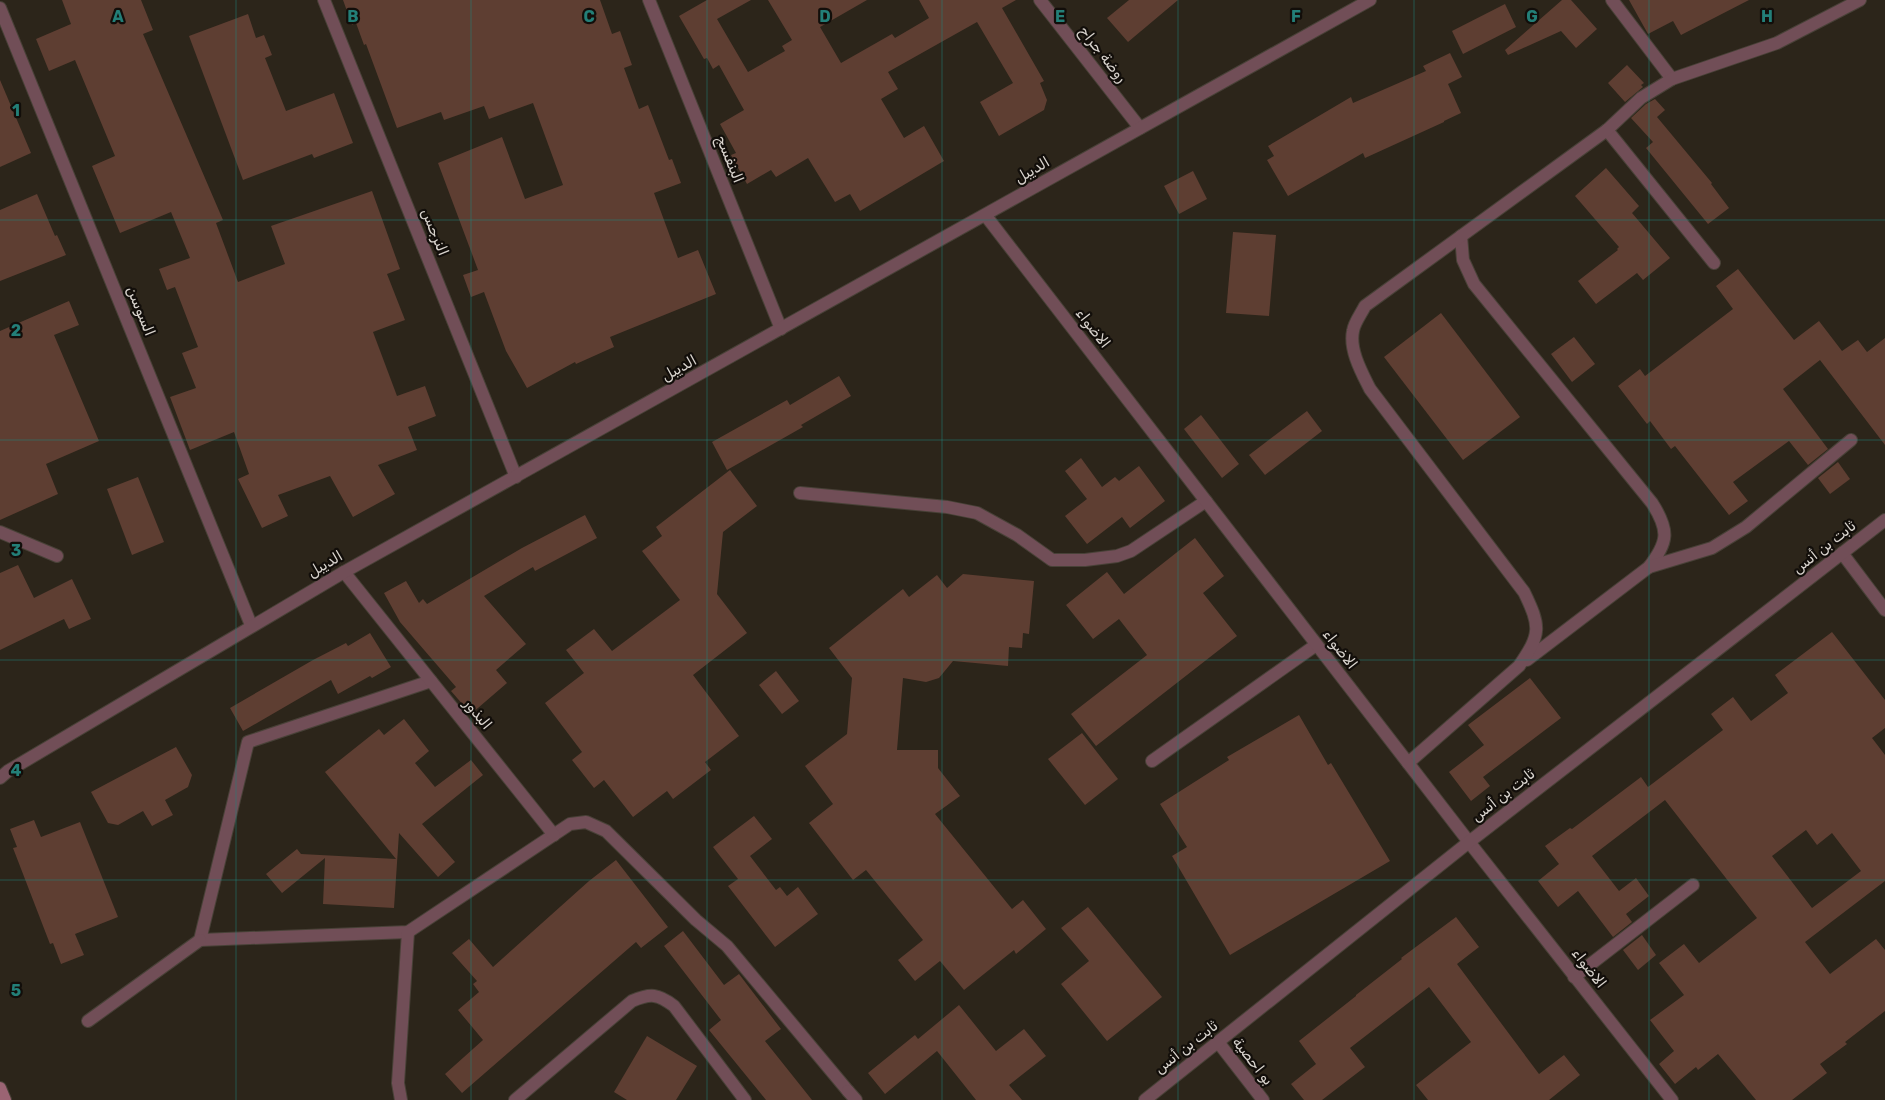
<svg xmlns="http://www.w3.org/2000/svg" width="1885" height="1100" viewBox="0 0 1885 1100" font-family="Rubik,Cairo,sans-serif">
<rect width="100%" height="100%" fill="#2c251a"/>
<g fill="#5e3e32" fill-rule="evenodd">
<path d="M 62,0 L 141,0 L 153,30 L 143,34 L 223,220 L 216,223 L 238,282 L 285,264 L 271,226 L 372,191 L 400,269 L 387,274 L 405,320 L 373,332 L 397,396 L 425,386 L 436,416 L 408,427 L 417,450 L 378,465 L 395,494 L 353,517 L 330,476 L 278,495 L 288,516 L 262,528 L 238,479 L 249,474 L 234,432 L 190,450 L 170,397 L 196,388 L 182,353 L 198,347 L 175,287 L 167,290 L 159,269 L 190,258 L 171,212 L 120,233 L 92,166 L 115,156 L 75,60 L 49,71 L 36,39 L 71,24 Z"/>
<path d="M 343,0 L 600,0 L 612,34 L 620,31 L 632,65 L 624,68 L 639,109 L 648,105 L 669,160 L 672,159 L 681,183 L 654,193 L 678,258 L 698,250 L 716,294 L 610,337 L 614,347 L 576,364 L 575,362 L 527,388 L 506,351 L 484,292 L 471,297 L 463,275 L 478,270 L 438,163 L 502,137 L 525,199 L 563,185 L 533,103 L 489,119 L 484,106 L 444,120 L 441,112 L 397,128 L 366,44 L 364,45 L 356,23 L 352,25 Z"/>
<path d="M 707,0 L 751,0 L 717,19 L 748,72 L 785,51 L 782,46 L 792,40 L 768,0 L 867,0 L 820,27 L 841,63 L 892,34 L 895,38 L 929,18 L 919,0 L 1016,0 L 1002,8 L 1044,81 L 1040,83 L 1047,100 L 1044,110 L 999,136 L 980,102 L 1013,83 L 977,22 L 888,72 L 898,89 L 881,99 L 904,138 L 924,126 L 944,161 L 860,211 L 850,194 L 835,202 L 808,158 L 776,177 L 771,170 L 747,184 L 731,155 L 736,153 L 720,124 L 744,110 L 719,65 L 713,69 L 707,58 L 704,59 L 679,16 Z"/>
<path d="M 1129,0 L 1178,0 L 1128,42 L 1107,18 Z"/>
<path d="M 1562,0 L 1571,0 L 1597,29 L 1576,48 L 1561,31 L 1508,55 L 1505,50 Z"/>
<path d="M 1629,0 L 1749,0 L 1681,35 L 1673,21 L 1648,34 Z"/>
<path d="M 1505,4 L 1516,27 L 1463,54 L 1452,31 Z"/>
<path d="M 248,14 L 256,38 L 264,35 L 272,55 L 265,58 L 286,111 L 334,93 L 353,143 L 314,158 L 312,154 L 243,180 L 189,36 Z"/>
<path d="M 1450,53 L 1462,77 L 1448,84 L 1461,113 L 1444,121 L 1444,122 L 1365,158 L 1363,153 L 1288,196 L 1267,160 L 1274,156 L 1268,146 L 1351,97 L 1353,103 L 1426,71 L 1423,66 Z"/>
<path d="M 1627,65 L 1644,83 L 1641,85 L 1643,87 L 1625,102 L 1608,83 Z"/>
<path d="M 0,80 L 31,153 L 0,167 Z"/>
<path d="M 1655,99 L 1665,110 L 1657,117 L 1712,183 L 1711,184 L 1729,208 L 1708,224 L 1646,148 L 1653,142 L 1631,118 L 1646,104 Z"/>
<path d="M 1606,168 L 1639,206 L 1632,213 L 1670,258 L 1643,280 L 1637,273 L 1596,304 L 1578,281 L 1618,250 L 1617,249 L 1619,247 L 1575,196 Z"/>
<path d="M 1193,171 L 1207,199 L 1179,214 L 1164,186 Z"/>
<path d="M 37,194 L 55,236 L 57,235 L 66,255 L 0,281 L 0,210 Z"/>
<path d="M 1233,232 L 1276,235 L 1269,316 L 1226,313 Z"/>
<path d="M 1738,269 L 1794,340 L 1819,321 L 1842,351 L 1858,340 L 1867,352 L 1885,338 L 1885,445 L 1820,360 L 1783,389 L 1828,449 L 1808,465 L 1789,441 L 1733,482 L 1748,501 L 1729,515 L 1675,446 L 1671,449 L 1650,421 L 1647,424 L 1618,386 L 1640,369 L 1645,376 L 1733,309 L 1716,286 Z"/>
<path d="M 69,301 L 79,325 L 54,335 L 99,441 L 46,464 L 58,494 L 0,520 L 0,331 Z"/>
<path d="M 1441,313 L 1520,417 L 1463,460 L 1384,357 Z"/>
<path d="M 1574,337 L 1595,364 L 1572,382 L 1551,354 Z"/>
<path d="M 839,376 L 851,396 L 801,425 L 803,427 L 727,470 L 712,442 L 787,400 L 790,405 Z"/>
<path d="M 1307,411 L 1322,431 L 1265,475 L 1249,455 Z"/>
<path d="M 1201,415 L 1239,464 L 1222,478 L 1184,429 Z"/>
<path d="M 1081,458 L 1102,487 L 1115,477 L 1119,481 L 1139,466 L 1165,501 L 1130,528 L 1122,517 L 1087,544 L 1065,516 L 1087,499 L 1065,471 Z"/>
<path d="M 1838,462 L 1850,479 L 1830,494 L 1818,478 Z"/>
<path d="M 730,470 L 757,506 L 723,532 L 717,594 L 747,633 L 693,675 L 739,736 L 705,762 L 711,770 L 673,799 L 667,791 L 633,817 L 604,780 L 594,788 L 572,760 L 582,752 L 545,703 L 584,673 L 566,650 L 594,629 L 612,651 L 680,600 L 642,551 L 662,536 L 656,527 Z"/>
<path d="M 138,477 L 164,542 L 132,555 L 107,489 Z"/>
<path d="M 585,515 L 597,538 L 535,571 L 533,567 L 484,596 L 526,644 L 496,670 L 507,683 L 471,714 L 451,691 L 456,687 L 400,622 L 384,593 L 406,581 L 419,603 L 423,599 L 427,604 L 522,548 Z"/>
<path d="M 1195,538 L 1224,576 L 1203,593 L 1237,636 L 1096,746 L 1071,714 L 1147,655 L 1119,619 L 1093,639 L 1066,605 L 1107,572 L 1124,594 Z"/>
<path d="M 18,565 L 34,598 L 72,579 L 91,619 L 69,629 L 64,619 L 0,650 L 0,573 Z"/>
<path d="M 963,574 L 1034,581 L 1029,634 L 1023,633 L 1022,648 L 1009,647 L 1008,666 L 953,661 L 939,678 L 926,682 L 903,678 L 897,750 L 938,750 L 938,768 L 960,796 L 935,814 L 1012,909 L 1023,900 L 1046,929 L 1016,954 L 1014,950 L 964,990 L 940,961 L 915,981 L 898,960 L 923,940 L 866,870 L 853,880 L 809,823 L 833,804 L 805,766 L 847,734 L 852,678 L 829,648 L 903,589 L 909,597 L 937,575 L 947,588 Z"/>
<path d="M 1832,632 L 1885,700 L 1885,728 L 1872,738 L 1885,755 L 1885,881 L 1805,942 L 1830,974 L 1876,939 L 1885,950 L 1885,1011 L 1845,1042 L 1847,1044 L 1820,1064 L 1827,1073 L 1792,1100 L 1756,1100 L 1718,1054 L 1698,1070 L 1696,1067 L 1675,1084 L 1659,1064 L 1674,1051 L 1650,1020 L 1684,995 L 1659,963 L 1684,944 L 1699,963 L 1757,918 L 1665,800 L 1592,856 L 1619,891 L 1636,878 L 1649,896 L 1626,914 L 1632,922 L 1613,937 L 1578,891 L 1558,907 L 1538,881 L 1559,864 L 1545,846 L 1570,828 L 1572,829 L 1641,777 L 1648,787 L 1723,730 L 1711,714 L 1733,697 L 1751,721 L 1788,693 L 1775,675 ZM 1806,830 L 1817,845 L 1832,833 L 1861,871 L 1812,908 L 1772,856 Z"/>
<path d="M 370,633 L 391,667 L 372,678 L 370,676 L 338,694 L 331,680 L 243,731 L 230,708 L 313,660 L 346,643 L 348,646 Z"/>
<path d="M 776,671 L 799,701 L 782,714 L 759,685 Z"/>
<path d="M 1530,678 L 1561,718 L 1483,777 L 1490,786 L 1471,801 L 1449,772 L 1484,745 L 1468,725 Z"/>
<path d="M 1299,715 L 1328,765 L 1331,763 L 1390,861 L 1230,955 L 1172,856 L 1187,847 L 1160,804 L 1229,760 L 1227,757 Z"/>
<path d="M 404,719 L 429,751 L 415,763 L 435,787 L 471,760 L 483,775 L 422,824 L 455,862 L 438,877 L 399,833 L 394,908 L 323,904 L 325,858 L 282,893 L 266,874 L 297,849 L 301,854 L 396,859 L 325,772 L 379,729 L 384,735 Z"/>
<path d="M 1082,733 L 1118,779 L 1085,805 L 1048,759 Z"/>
<path d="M 176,747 L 192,775 L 188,787 L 165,800 L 173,815 L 152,826 L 143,811 L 118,825 L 108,823 L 91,792 Z"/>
<path d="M 754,816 L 772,839 L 750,856 L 776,890 L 780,887 L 787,896 L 798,887 L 818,914 L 775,947 L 728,886 L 738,879 L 713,847 Z"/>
<path d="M 34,820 L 41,837 L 80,822 L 118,917 L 75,934 L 84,955 L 61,964 L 53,943 L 50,944 L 13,848 L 17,847 L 10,829 Z"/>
<path d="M 616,860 L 668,927 L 641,948 L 636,942 L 462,1093 L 445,1074 L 483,1040 L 458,1010 L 479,992 L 473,984 L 477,981 L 452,953 L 469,939 L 493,967 L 589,881 Z"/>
<path d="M 1088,907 L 1162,997 L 1107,1041 L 1061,984 L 1089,961 L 1061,928 Z"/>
<path d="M 1456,917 L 1479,947 L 1457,964 L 1539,1074 L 1564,1055 L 1580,1075 L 1549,1100 L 1428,1100 L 1416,1085 L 1471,1042 L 1429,987 L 1350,1048 L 1365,1067 L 1322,1100 L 1304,1100 L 1291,1084 L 1316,1064 L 1299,1041 L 1356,996 L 1356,995 L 1402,959 L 1401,958 Z"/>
<path d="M 683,931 L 724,985 L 739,974 L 781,1029 L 765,1041 L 812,1100 L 766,1100 L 709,1030 L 721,1020 L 664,946 Z"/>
<path d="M 1642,935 L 1656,955 L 1638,970 L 1623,950 Z"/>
<path d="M 959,1005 L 996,1051 L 1024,1029 L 1046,1056 L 1009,1085 L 1022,1100 L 976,1100 L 937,1051 L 885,1094 L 868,1073 L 915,1035 L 918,1039 Z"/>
<path d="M 647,1036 L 697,1066 L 676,1100 L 627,1100 L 614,1092 Z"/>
</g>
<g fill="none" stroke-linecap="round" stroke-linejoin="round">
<g stroke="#484137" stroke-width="14">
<g id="lane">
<path d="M 1612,0 L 1672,79"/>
<path d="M 1607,130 L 1714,263"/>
<path d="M 1461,236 L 1463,260 L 1474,284 L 1652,503 C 1670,531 1668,542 1649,567 L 1527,660"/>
<path d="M 800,493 L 947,507 L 977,513 L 1017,535 L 1052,560 L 1085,560 L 1117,556 L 1131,551 L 1206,501"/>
<path d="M 0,532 L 57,556"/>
<path d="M 1649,567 L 1712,548 L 1746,527 L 1851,440"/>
<path d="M 431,681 L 248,742 L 200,940 L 408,932 L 570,824 L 586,822 L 606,831 L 696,920 L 727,946 L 848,1091"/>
<path d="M 1152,761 L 1316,645"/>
<path d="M 1408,763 L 1519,666 C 1541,634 1541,627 1524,592 L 1370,389 C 1362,373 1349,350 1353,331 C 1354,323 1361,314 1365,306 L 1607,130 L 1641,98 L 1672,79 L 1777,43 L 1860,0"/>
<path d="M 1574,977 L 1693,885"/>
<path d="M 88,1021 L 200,940"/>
<path d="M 401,1100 L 398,1083 L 408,932"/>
<path d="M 515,1100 L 632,1001 C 651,993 658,994 674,1006 L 745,1100"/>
</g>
</g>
<g stroke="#484137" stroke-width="14">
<g id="street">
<path d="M 324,0 L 516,477"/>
<path d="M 649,0 L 781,329"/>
<path d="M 1040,0 L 1140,128"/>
<path d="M 0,8 L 251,625"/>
<path d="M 986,216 L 1469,842 L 1672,1100"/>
<path d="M 1842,553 L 1885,610"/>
<path d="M 344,572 L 554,835"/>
<path d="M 0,778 L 8,771 L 344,572 L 1370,0"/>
<path d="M 1218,1042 L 1263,1100"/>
<path d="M 848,1091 L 856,1100"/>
<path d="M 1145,1100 L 1469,842 L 1885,520"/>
</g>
</g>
<g stroke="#484137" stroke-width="14">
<path id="secondary" d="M 0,1088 L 5,1100"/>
</g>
<use href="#lane" stroke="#714e57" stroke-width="12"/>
<use href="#street" stroke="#714e57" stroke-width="12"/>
<use href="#secondary" stroke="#9b6473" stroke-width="12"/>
</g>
<path fill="none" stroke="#237f78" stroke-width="1" stroke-opacity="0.55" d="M 236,0 L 236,1100M 471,0 L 471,1100M 707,0 L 707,1100M 942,0 L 942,1100M 1178,0 L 1178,1100M 1414,0 L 1414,1100M 1649,0 L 1649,1100M 0,220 L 1885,220M 0,440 L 1885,440M 0,660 L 1885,660M 0,880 L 1885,880"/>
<g text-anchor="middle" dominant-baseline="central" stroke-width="4.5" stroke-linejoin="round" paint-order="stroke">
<g font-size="15" fill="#d8d3cd" stroke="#120e0a">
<text transform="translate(1103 54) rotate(52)">روضة جراح</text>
<text transform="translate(730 159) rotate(68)">البنفسج</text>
<text transform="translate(1032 170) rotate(-30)">الديبل</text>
<text transform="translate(435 232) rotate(68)">النرجس</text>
<text transform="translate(141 311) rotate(68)">السوسن</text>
<text transform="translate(1093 328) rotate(52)">الاضواء</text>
<text transform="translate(679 368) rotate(-29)">الديبل</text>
<text transform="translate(1824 547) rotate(-38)">ثابت بن أنس</text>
<text transform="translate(325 564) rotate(-30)">الديبل</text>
<text transform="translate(1340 649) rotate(52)">الاضواء</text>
<text transform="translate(478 714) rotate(51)">البذور</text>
<text transform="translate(1503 795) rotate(-38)">ثابت بن أنس</text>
<text transform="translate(1589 968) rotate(52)">الاضواء</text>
<text transform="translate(1186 1047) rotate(-38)">ثابت بن أنس</text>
<text transform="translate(1253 1061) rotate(52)">بو احصية</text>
</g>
</g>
<g font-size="16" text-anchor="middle" font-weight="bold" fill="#237f78" stroke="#120e0a" stroke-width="4.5" stroke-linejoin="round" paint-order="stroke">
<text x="118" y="22">A</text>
<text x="353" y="22">B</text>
<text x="589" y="22">C</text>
<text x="825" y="22">D</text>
<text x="1060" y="22">E</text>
<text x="1296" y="22">F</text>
<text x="1532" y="22">G</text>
<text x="1767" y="22">H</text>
<text x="16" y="116">1</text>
<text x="16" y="336">2</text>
<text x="16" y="556">3</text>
<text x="16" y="776">4</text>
<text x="16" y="996">5</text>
</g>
</svg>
